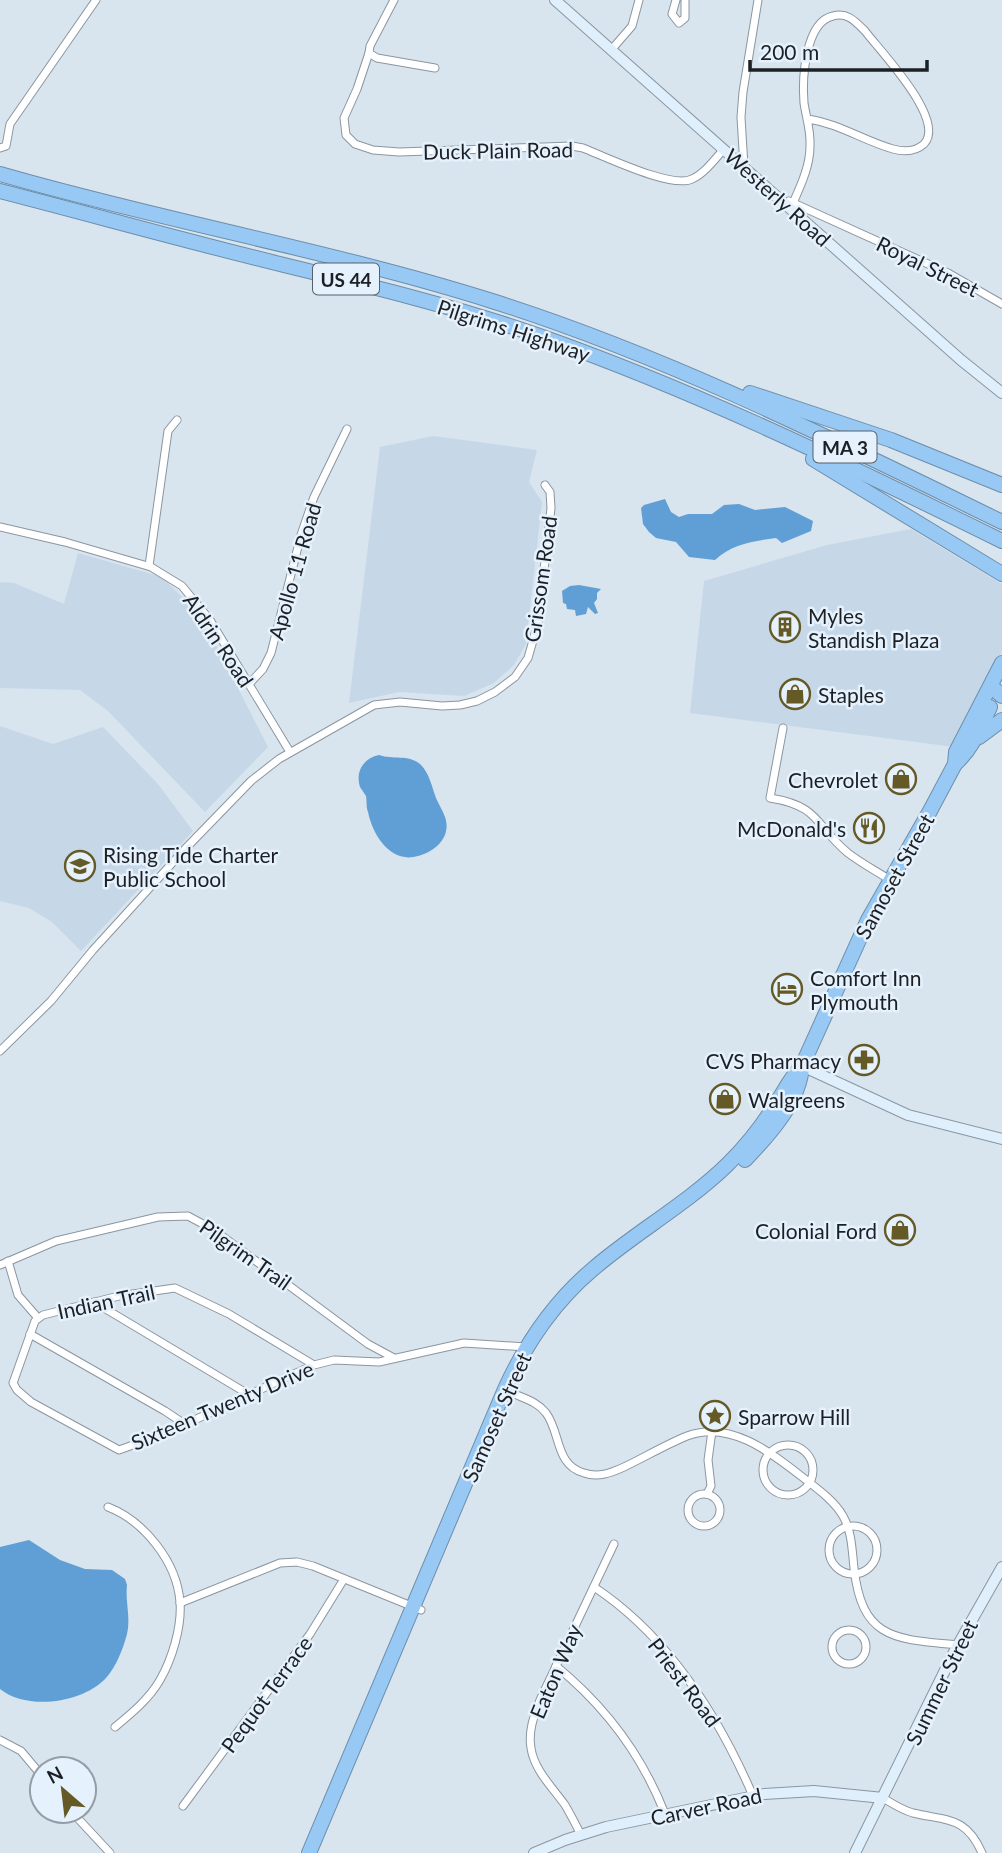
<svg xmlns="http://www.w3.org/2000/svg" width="1002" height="1853" viewBox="0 0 1002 1853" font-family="Lato,sans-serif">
<rect width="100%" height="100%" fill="#d8e4ee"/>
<g fill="#c6d8e8">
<path d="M 433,436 L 537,450 L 529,482 L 542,502 L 526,644 L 514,665 L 494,683 L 464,696 L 399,692 L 349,703 L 380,447 Z"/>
<path d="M 911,529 L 1002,584 L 1002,651 L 955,747 L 690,713 L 704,581 L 827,545 Z"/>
<path d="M 78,553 L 162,577 L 187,602 L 210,633 L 268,747 L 205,812 L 108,711 L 80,690 L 0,688 L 0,582 L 14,583 L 64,604 Z"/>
<path d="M 0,726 L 53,744 L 103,727 L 158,784 L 193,831 L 81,951 L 52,922 L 29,908 L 0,901 Z"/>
</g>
<g fill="#609fd5">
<path d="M 665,499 L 671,512 L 679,517 L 688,514 L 712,514 L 724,505 L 739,504 L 755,510 L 785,507 L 813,521 L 811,531 L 782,543 L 776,538 C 753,541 732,544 715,560 L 689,557 L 676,542 L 656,538 L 649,532 L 643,524 L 641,508 L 644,505 Z"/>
<path d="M 579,585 L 601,589 L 597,593 L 597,599 L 594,603 L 598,613 L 595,614 L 588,607 L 586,614 L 576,616 L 575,610 L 567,609 L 566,604 L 563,603 L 562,591 L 570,586 Z"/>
<path d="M 379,755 C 393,760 408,754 420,764 C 429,772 432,787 436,798 C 439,805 443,811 445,817 C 452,837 435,852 418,856 C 391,864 373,836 368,812 C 366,807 367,801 366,796 C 364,793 362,790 360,787 C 355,771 364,758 379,755 Z"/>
<path d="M 29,1540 L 60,1560 L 85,1569 L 112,1570 L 125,1579 L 127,1585 C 125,1601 131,1618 127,1634 C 123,1649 116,1667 106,1678 C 83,1703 27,1711 0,1689 L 0,1547 Z"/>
</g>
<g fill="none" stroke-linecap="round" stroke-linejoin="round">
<g stroke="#8b96a0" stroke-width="9">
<g id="street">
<path d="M 394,0 L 370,46 L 369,53 L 377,58 L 435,68"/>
<path d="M 676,0 L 672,14 L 679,23 L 685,18 L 685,0"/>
<path d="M 612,49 L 632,26 L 639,0"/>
<path d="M 369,53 L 357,89 L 344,118 L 346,135 L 355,144 L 373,150 L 399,152 L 572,146 L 583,148 C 606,157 672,189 692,179 C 705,173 715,159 724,149"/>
<path d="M 0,148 L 6,146 L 10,124 L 96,0"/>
<path d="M 744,167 L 741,117 L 743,92 L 758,0"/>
<path d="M 789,201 L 948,273 L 1002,304"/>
<path d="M 793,203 C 801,185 810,166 810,146 C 811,131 806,117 804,103 C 802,79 805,22 833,16 C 847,12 855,21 865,31 C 880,51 947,120 924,144 C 915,152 904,152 893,149 C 864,141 838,123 807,119"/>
<path d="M 0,527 L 65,542 L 151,567 L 182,586 L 210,620 L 290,752"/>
<path d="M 149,566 L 168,431 L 177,420"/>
<path d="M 249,684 L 263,669 L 271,653 L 301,535 L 314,497 L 347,429"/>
<path d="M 783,728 L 770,798 C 821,806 815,826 848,853 C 861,863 876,871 890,880"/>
<path d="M 0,1051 L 51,1001 L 93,950 L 185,849 L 251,781 L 279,759 L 374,705 L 400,702 L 442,706 L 460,705 L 477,701 L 495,692 L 515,677 L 528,658 L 538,623 L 551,508 L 550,492 L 545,485"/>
<path d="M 8,1261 L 18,1295 L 38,1318"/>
<path d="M 0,1265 L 56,1241 L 158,1217 L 188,1216 L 214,1230 L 368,1344 L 394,1358"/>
<path d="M 94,1302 L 248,1394"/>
<path d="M 30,1334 L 165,1411 L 183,1423"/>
<path d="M 314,1365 L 229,1314 L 175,1288 L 119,1296 L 43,1315 L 35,1321 L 13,1383 L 17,1390 L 31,1402 L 119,1450 C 186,1427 250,1393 314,1365 L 334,1360 L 379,1362 L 464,1343 L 526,1347"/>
<path d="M 505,1389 C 519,1398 535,1399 546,1413 C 561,1433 555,1465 584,1473 C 598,1478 611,1473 624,1467 C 645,1457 665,1445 687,1436 C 729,1420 769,1451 801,1476 C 815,1487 834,1500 843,1516 C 852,1532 852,1550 854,1568 C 862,1640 895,1639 958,1645"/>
<circle cx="788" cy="1470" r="25"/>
<path d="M 707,1494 L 711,1486 L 708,1460 L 712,1431"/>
<circle cx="704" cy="1510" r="16"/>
<path d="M 108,1507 C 144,1521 177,1562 180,1602 C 182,1627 172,1659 160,1680 C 149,1699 132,1713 115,1727"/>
<circle cx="853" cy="1550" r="24"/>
<path d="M 594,1587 C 668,1636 718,1715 753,1796"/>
<path d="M 180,1603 L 280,1563 L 297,1562 L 313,1566 L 421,1610"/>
<circle cx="849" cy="1647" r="17"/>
<path d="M 556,1666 C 605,1706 642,1755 665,1814"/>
<path d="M 0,1740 L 21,1751 L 42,1776"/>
<path d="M 883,1798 C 893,1804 902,1810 913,1813 C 947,1821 966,1816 982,1853"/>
<path d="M 183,1806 L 310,1634 L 344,1579"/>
<path d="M 71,1811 L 110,1853"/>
<path d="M 581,1835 C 576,1825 571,1815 565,1805 C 553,1788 534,1770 531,1748 C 528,1731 534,1716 540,1700 L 614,1544"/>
</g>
</g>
<g stroke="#8b96a0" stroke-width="12">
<g id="secondary">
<path d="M 555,0 L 961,360 L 1002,393"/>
<path d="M 802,1066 L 908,1115 L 1002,1139"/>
<path d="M 534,1853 L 565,1840 L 606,1827 L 764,1794 L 814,1791 L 883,1798"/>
<path d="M 855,1853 L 955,1650 L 1002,1567"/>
</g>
</g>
<g stroke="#6d8eab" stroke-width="16">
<g id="highway">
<path d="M 0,174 C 162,221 330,250 492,301 C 669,357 836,441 1002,522"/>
<path d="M 0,191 C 93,215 186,241 280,264 C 366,285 453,306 537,335 C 697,391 850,466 1002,541"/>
<path d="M 750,393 L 891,440 L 1002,485"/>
<path d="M 813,459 L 1002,574"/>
<path d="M 991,686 L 1002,696"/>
<path d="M 979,737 L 1002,720"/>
<path d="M 955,764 C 973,748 980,728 990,707"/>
<path d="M 745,1160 C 769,1135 800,1101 802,1066"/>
<path d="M 309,1853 L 505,1389 C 526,1343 554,1302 593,1269 C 636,1232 687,1204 728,1164 C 746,1146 762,1126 775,1105 C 784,1092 790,1078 802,1066 L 868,920 L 930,811 L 955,764 L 956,752 L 1002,663"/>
</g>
</g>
<use href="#street" stroke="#fff" stroke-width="7"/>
<use href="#secondary" stroke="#e0effc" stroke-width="10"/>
<use href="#highway" stroke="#98c9f4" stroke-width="14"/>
</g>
<defs>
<g id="building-ring" transform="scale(1.575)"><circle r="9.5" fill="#e5f1fc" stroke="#655925" stroke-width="1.5"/><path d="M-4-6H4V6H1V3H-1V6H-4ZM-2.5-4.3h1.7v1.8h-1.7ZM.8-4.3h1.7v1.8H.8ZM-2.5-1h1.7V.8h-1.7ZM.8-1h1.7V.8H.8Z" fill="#655925"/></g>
<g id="shop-ring" transform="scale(1.575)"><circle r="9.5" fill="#e5f1fc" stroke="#655925" stroke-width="1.5"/><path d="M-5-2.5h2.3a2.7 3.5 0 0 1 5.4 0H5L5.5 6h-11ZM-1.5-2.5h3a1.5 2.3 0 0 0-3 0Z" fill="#655925"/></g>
<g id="restaurant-ring" transform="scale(1.575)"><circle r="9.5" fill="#e5f1fc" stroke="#655925" stroke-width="1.5"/><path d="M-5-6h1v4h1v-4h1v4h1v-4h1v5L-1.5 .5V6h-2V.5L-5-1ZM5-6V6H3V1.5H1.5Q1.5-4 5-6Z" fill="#655925"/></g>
<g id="school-ring" transform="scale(1.575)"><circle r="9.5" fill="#e5f1fc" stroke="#655925" stroke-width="1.5"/><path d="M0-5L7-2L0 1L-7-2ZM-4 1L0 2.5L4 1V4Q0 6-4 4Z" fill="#655925"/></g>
<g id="hotel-ring" transform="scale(1.575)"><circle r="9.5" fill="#e5f1fc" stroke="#655925" stroke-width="1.5"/><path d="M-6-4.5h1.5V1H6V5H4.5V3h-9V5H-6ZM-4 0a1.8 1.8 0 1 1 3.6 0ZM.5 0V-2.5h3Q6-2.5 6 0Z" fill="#655925"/></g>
<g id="pharmacy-ring" transform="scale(1.575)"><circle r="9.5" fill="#e5f1fc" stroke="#655925" stroke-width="1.5"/><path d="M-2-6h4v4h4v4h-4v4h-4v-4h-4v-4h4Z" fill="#655925"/></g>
<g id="sight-ring" transform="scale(1.575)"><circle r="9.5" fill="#e5f1fc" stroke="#655925" stroke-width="1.5"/><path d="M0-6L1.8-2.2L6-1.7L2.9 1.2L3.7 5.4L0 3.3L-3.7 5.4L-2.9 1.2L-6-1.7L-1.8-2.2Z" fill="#655925"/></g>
</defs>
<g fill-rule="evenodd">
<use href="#building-ring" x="785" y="627"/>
<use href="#shop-ring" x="795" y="694"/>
<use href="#shop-ring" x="901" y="779"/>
<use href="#restaurant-ring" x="869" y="828"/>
<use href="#school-ring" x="80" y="866"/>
<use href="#hotel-ring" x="787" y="989"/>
<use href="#pharmacy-ring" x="864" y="1060"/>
<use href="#shop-ring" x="725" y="1099"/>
<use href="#shop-ring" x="900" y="1230"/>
<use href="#sight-ring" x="715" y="1416"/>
</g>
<g text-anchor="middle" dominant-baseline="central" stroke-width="5" stroke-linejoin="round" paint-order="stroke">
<g fill="#e5f1fc" stroke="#585f65" stroke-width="2">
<rect x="313" y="263.5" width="66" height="31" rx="5"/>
<rect x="813.5" y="431.5" width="63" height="31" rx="5"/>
</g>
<g font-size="19" font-weight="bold" fill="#1c2024">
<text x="346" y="279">US 44</text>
<text x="845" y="447">MA 3</text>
</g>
<g font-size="21" fill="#1c2024" stroke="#e5f1fc">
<text transform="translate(498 150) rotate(-1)">Duck Plain Road</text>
<text transform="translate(778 197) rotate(42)">Westerly Road</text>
<text transform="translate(928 266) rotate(26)">Royal Street</text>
<text transform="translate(514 330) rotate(18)">Pilgrims Highway</text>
<text transform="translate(294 571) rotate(-74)">Apollo 11 Road</text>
<text transform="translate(540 579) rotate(-82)">Grissom Road</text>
<text transform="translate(219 640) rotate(56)">Aldrin Road</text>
<text transform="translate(894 876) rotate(-61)">Samoset Street</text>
<text transform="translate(246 1254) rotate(35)">Pilgrim Trail</text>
<text transform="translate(106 1301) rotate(-12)">Indian Trail</text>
<text transform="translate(222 1405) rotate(-23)">Sixteen Twenty Drive</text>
<text transform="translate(496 1417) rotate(-66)">Samoset Street</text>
<text transform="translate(555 1671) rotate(-67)">Eaton Way</text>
<text transform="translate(685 1682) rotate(53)">Priest Road</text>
<text transform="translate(941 1682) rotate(-64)">Summer Street</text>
<text transform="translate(266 1694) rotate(-54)">Pequot Terrace</text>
<text transform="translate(706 1806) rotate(-12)">Carver Road</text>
</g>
<g font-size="21" fill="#1c2024" stroke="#e5f1fc" text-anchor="start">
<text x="808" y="615">Myles<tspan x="808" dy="24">Standish Plaza</tspan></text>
<text x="818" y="694">Staples</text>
<text x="878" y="779" text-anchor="end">Chevrolet</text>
<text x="846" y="828" text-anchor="end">McDonald's</text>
<text x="103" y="854">Rising Tide Charter<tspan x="103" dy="24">Public School</tspan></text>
<text x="810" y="977">Comfort Inn<tspan x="810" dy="24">Plymouth</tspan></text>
<text x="841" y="1060" text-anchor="end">CVS Pharmacy</text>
<text x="748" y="1099">Walgreens</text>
<text x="877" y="1230" text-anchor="end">Colonial Ford</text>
<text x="738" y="1416">Sparrow Hill</text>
</g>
</g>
<g transform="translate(63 1790) rotate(332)"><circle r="33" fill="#e5f1fc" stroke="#959da6" stroke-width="2"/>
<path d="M0-5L12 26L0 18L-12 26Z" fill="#655925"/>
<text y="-10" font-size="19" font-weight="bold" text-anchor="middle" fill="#1c2024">N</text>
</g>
<path d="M750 60v10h177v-10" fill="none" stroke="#1c2024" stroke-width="3.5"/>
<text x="760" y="60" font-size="21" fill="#1c2024" stroke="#e5f1fc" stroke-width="5" paint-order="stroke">200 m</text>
</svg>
